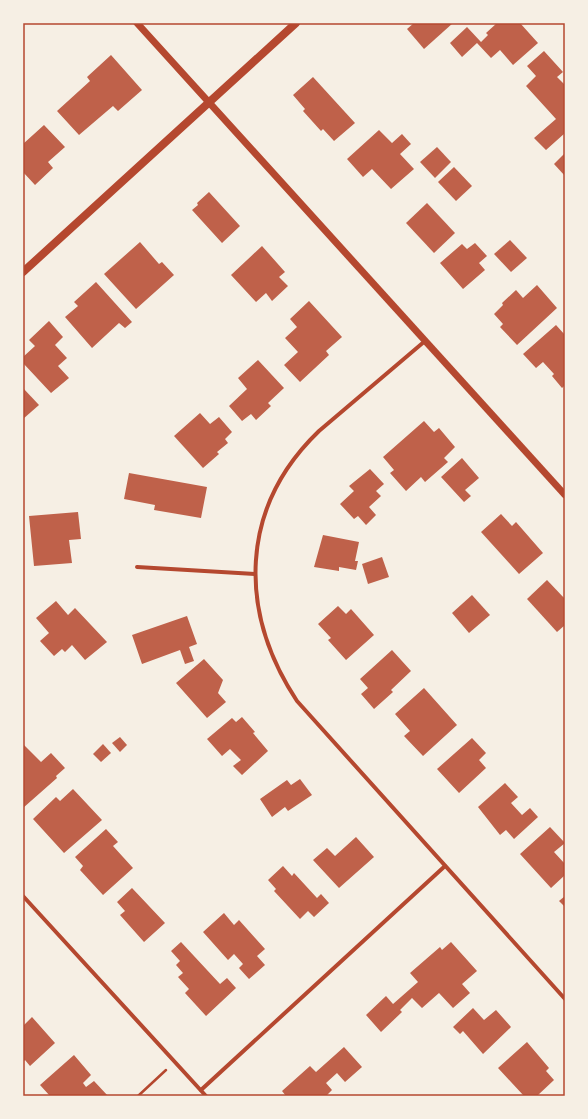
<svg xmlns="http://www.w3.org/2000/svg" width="588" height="1119" viewBox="0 0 588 1119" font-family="'PT Sans',sans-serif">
<rect width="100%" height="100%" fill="#f6efe4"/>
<g fill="#bf614a">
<path d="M 414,23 L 453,23 L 424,49 L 407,29 Z"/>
<path d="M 497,23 L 520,23 L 538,43 L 513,65 L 500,50 L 491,58 L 477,43 L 462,57 L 450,43 L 467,27 L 481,42 L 488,35 L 486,33 Z"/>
<path d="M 544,51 L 563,72 L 557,77 L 565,85 L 565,133 L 546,150 L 534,138 L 556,119 L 526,86 L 536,76 L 527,66 Z"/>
<path d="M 111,55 L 142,90 L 118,111 L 113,106 L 79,135 L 57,111 L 90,81 L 87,77 Z"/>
<path d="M 313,77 L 355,123 L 334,141 L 323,129 L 321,131 L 303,111 L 305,109 L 293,95 Z"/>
<path d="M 44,125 L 65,147 L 48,162 L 53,168 L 35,185 L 23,172 L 23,144 Z"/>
<path d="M 379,130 L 392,143 L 402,134 L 411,144 L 400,154 L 414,169 L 391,189 L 372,169 L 363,177 L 347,159 Z"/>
<path d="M 437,147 L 451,162 L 435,178 L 420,162 Z"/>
<path d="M 565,153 L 565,176 L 554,164 Z"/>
<path d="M 454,167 L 472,186 L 456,201 L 438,182 Z"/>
<path d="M 209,192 L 240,226 L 222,243 L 192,210 L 198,205 L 197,203 Z"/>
<path d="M 427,203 L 455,233 L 434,253 L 406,223 Z"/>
<path d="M 510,240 L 527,258 L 511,272 L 494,254 Z"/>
<path d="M 140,242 L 159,264 L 162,262 L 174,275 L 136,309 L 104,274 Z"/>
<path d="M 475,243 L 487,256 L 479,263 L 485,270 L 463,289 L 440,263 L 462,244 L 467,249 Z"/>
<path d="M 262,246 L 285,272 L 279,277 L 288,286 L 272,301 L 266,293 L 256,302 L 231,275 Z"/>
<path d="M 96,282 L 132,322 L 125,328 L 119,323 L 92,348 L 65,317 L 78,306 L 74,302 Z"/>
<path d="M 537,285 L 557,308 L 517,345 L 500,327 L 503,324 L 494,314 L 503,305 L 502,303 L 516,290 L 523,298 Z"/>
<path d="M 309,301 L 342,337 L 326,351 L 329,355 L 300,382 L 284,365 L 298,352 L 285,338 L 297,327 L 290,319 Z"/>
<path d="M 49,321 L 63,337 L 55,345 L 67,358 L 58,366 L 69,378 L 51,393 L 23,363 L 23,357 L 35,346 L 29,340 Z"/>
<path d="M 556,325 L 565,335 L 565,385 L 562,388 L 552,376 L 554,374 L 543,362 L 536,368 L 523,354 Z"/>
<path d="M 258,360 L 284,388 L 268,403 L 271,406 L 256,420 L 251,414 L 242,421 L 229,406 L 247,389 L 238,378 Z"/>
<path d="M 23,388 L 39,405 L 23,419 Z"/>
<path d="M 200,413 L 210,424 L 219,417 L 232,432 L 225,439 L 228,443 L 217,452 L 219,454 L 203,468 L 174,436 Z"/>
<path d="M 424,421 L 434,432 L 439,428 L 455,447 L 444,458 L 448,462 L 425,482 L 421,477 L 406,491 L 390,473 L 394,470 L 383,457 Z"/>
<path d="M 462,458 L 479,478 L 465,490 L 471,496 L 464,502 L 441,477 Z"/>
<path d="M 370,469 L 384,484 L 376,491 L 381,496 L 369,507 L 376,515 L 366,525 L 358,516 L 354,519 L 340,504 L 354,491 L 349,486 Z"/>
<path d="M 129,473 L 207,487 L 201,518 L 154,510 L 155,505 L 124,499 Z"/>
<path d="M 78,512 L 81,539 L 69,540 L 72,563 L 34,566 L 29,516 Z"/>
<path d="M 501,514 L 512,526 L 516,522 L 543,553 L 519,574 L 481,532 Z"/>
<path d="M 323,535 L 359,542 L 355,561 L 358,561 L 356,570 L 339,567 L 339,571 L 314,567 Z"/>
<path d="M 382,557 L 389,577 L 368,584 L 362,564 Z"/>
<path d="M 547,580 L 565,599 L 565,625 L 557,632 L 527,599 Z"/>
<path d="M 472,595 L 490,615 L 469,633 L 452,613 Z"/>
<path d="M 56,601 L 68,615 L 75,608 L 107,642 L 85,660 L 72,645 L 65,652 L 62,649 L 54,656 L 40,641 L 49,633 L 36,618 Z"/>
<path d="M 338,606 L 346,614 L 351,609 L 374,635 L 346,660 L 328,640 L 331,638 L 318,624 Z"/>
<path d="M 187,616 L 197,644 L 189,647 L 194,661 L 185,664 L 180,650 L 142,664 L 132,635 Z"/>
<path d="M 392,650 L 411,671 L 391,690 L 393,692 L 374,709 L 361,694 L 368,688 L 360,679 Z"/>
<path d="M 204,659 L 223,680 L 218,693 L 226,702 L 207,718 L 176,683 Z"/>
<path d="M 424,688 L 457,725 L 423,756 L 404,736 L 410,731 L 395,714 Z"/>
<path d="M 242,717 L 255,732 L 253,733 L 268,751 L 242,775 L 233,766 L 241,760 L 230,749 L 222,756 L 207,739 L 232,718 L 236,722 Z"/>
<path d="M 120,737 L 127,745 L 120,752 L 112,743 Z"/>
<path d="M 472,738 L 486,753 L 479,760 L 486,768 L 459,793 L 437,769 Z"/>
<path d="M 23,744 L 41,762 L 51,753 L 65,768 L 56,776 L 57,778 L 23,808 Z"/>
<path d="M 103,744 L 111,753 L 101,762 L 93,754 Z"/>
<path d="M 300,779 L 312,795 L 288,811 L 285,807 L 272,817 L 260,799 L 287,780 L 291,785 Z"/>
<path d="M 505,783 L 518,797 L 511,803 L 522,815 L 530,808 L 538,817 L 514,839 L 506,830 L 500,835 L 478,807 Z"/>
<path d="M 73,789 L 102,820 L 64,853 L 33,819 L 56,797 L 60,801 Z"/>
<path d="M 550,827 L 565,843 L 554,852 L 565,864 L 565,875 L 551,888 L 520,854 Z"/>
<path d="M 106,829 L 118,842 L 113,846 L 133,868 L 103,895 L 80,870 L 83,866 L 75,857 Z"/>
<path d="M 356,837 L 374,857 L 339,888 L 313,860 L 327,848 L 335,856 Z"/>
<path d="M 283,866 L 292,876 L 294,873 L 317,898 L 321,894 L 329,903 L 314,917 L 308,911 L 300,919 L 274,891 L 276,889 L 268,880 Z"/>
<path d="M 132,888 L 165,923 L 144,942 L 120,915 L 125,911 L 117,902 Z"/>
<path d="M 565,896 L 565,907 L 559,901 Z"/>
<path d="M 224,913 L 234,925 L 239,920 L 265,949 L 257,956 L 265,965 L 249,979 L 239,968 L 243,964 L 234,954 L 228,960 L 203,932 Z"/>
<path d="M 181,942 L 220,984 L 227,978 L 236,988 L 206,1016 L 185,993 L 189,989 L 178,977 L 183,973 L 176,965 L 180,961 L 171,951 Z"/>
<path d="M 451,942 L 477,971 L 462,984 L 470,993 L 453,1008 L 439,993 L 422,1008 L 412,998 L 400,1010 L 402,1012 L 381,1032 L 366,1015 L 386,996 L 393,1004 L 418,982 L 410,973 L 440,947 L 442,950 Z"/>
<path d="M 473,1008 L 484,1020 L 496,1010 L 511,1027 L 483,1054 L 463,1031 L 460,1034 L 453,1027 Z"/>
<path d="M 32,1017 L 55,1043 L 30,1066 L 25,1060 L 23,1062 L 23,1026 Z"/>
<path d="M 527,1042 L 549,1068 L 546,1071 L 554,1080 L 537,1096 L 524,1096 L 498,1068 Z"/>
<path d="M 344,1047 L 362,1067 L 345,1082 L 337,1073 L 326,1083 L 332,1090 L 326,1096 L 286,1096 L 282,1091 L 310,1066 L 316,1072 Z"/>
<path d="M 74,1055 L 91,1075 L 83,1083 L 86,1087 L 94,1081 L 108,1096 L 50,1096 L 40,1085 Z"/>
</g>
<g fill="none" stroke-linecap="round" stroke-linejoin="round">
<path stroke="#b5482f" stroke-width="2.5" d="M 138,1096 L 166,1070"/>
<g stroke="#b5482f" stroke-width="4">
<path d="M 425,341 L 319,431 C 239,508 238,611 297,701 L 565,999"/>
<path d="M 137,567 L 255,574"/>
<path d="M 23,896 L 206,1096"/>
<path d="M 201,1090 L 445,866"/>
</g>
<path stroke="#b5482f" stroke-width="7" d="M 137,23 L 565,495"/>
<path stroke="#b5482f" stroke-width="8" d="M 23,272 L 296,23"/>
</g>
<rect width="588" height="1119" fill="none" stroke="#f6efe4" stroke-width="48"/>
<rect x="24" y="24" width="540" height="1071" fill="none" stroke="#b5482f" stroke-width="1.5"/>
</svg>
